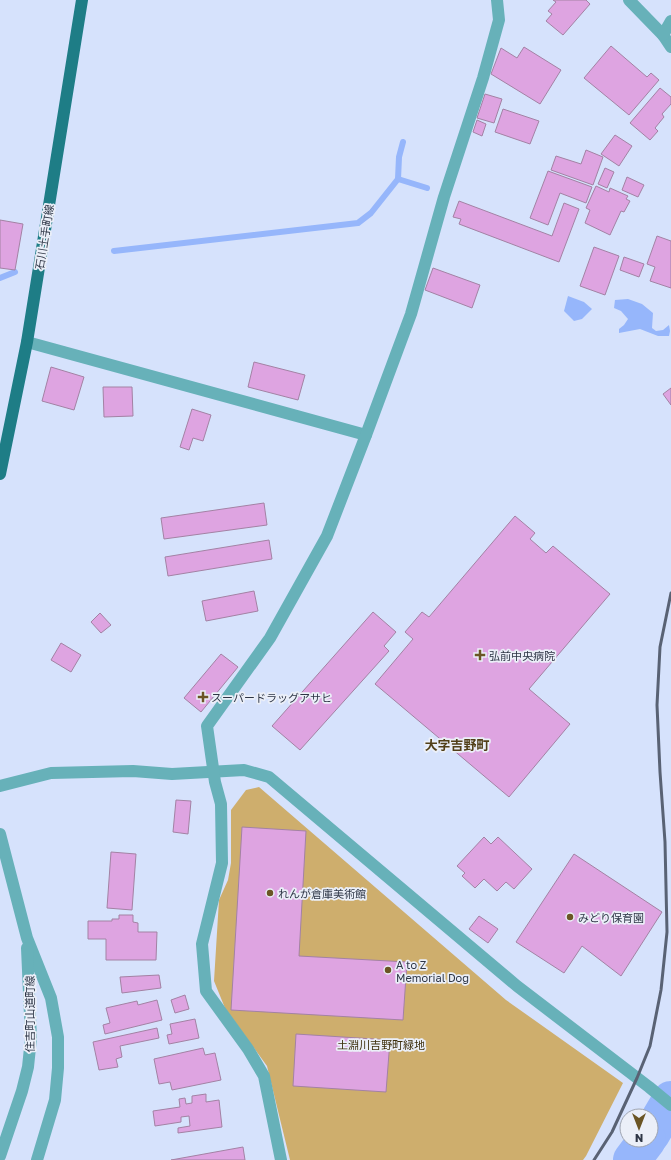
<svg xmlns="http://www.w3.org/2000/svg" width="671" height="1160" viewBox="0 0 671 1160" font-family="'Golos Text','Noto Sans JP',sans-serif">
<rect width="100%" height="100%" fill="#d6e2fc"/>
<path fill="#ceae6d" d="M 259,787 L 506,1000 L 623,1083 L 586,1156 L 583,1160 L 290,1160 L 267,1066 L 225,1008 L 214,981 L 219,900 L 228,880 L 231,863 L 231,810 L 246,790 Z"/>
<g fill="#96b6fb">
<path d="M 568,296 L 584,302 L 592,309 L 582,319 L 574,321 L 564,311 Z"/>
<path d="M 628,299 L 642,304 L 653,313 L 652,328 L 656,331 L 663,330 L 669,325 L 670,331 L 669,336 L 658,336 L 640,329 L 619,333 L 619,329 L 624,325 L 628,319 L 621,311 L 614,308 L 615,300 Z"/>
</g>
<g fill="none" stroke-linecap="round" stroke-linejoin="round">
<g stroke="#96b6fb" stroke-width="6">
<path d="M 398,179 L 427,188"/>
<path d="M 114,251 L 358,223 L 371,213 L 398,179 L 399,157 L 403,142"/>
<path d="M 0,278 L 15,272"/>
</g>
<g stroke="#96b6fb" stroke-width="38">
<path d="M 651,1134 L 671,1100"/>
<path d="M 632,1160 L 647,1140"/>
</g>
</g>
<g fill="#dea4e1" stroke="#a382a4">
<path d="M 553,0 L 586,0 L 590,4 L 563,35 L 546,21 L 552,14 L 548,11 L 556,2 Z"/>
<path d="M 611,46 L 647,77 L 651,73 L 659,80 L 629,115 L 584,78 Z"/>
<path d="M 524,47 L 561,70 L 540,104 L 491,74 L 501,48 L 517,58 Z"/>
<path d="M 660,88 L 671,97 L 671,104 L 662,114 L 664,117 L 655,128 L 658,131 L 650,140 L 630,123 Z"/>
<path d="M 485,94 L 502,99 L 494,123 L 477,118 Z"/>
<path d="M 503,109 L 539,121 L 530,144 L 495,132 Z"/>
<path d="M 477,120 L 486,124 L 482,136 L 473,132 Z"/>
<path d="M 615,135 L 632,146 L 619,166 L 601,154 Z"/>
<path d="M 586,150 L 603,157 L 593,185 L 551,170 L 556,156 L 581,164 Z"/>
<path d="M 605,168 L 614,172 L 607,188 L 598,184 Z"/>
<path d="M 548,171 L 592,187 L 586,203 L 560,193 L 548,225 L 530,218 Z"/>
<path d="M 627,177 L 644,185 L 638,197 L 622,190 Z"/>
<path d="M 596,186 L 609,192 L 610,188 L 628,196 L 626,199 L 630,201 L 624,212 L 621,211 L 610,235 L 585,223 L 590,210 L 586,208 Z"/>
<path d="M 459,201 L 552,236 L 564,203 L 579,209 L 559,262 L 459,224 L 461,219 L 453,217 Z"/>
<path d="M 0,220 L 23,224 L 15,270 L 0,268 Z"/>
<path d="M 657,236 L 671,241 L 671,288 L 650,281 L 655,267 L 647,264 Z"/>
<path d="M 594,247 L 619,256 L 605,295 L 580,286 Z"/>
<path d="M 624,257 L 644,264 L 639,277 L 620,270 Z"/>
<path d="M 433,268 L 480,285 L 472,308 L 425,290 Z"/>
<path d="M 254,362 L 305,375 L 298,400 L 248,387 Z"/>
<path d="M 51,367 L 84,377 L 74,410 L 42,401 Z"/>
<path d="M 103,387 L 132,387 L 133,416 L 104,417 Z"/>
<path d="M 671,388 L 671,405 L 663,394 Z"/>
<path d="M 192,409 L 211,415 L 203,441 L 193,438 L 189,450 L 180,447 Z"/>
<path d="M 264,503 L 267,525 L 164,539 L 161,518 Z"/>
<path d="M 515,516 L 535,533 L 530,539 L 546,553 L 553,546 L 610,594 L 529,689 L 570,724 L 509,797 L 375,684 L 413,639 L 405,632 L 422,612 L 429,617 Z"/>
<path d="M 269,540 L 272,559 L 168,576 L 165,557 Z"/>
<path d="M 254,591 L 258,611 L 206,621 L 202,601 Z"/>
<path d="M 373,612 L 396,632 L 384,646 L 389,651 L 300,750 L 272,726 Z"/>
<path d="M 100,613 L 111,625 L 101,633 L 91,622 Z"/>
<path d="M 61,643 L 81,655 L 71,672 L 51,660 Z"/>
<path d="M 221,654 L 238,667 L 201,712 L 184,698 Z"/>
<path d="M 176,800 L 191,801 L 188,834 L 173,832 Z"/>
<path d="M 242,827 L 306,831 L 299,956 L 407,962 L 403,1020 L 231,1010 Z"/>
<path d="M 484,837 L 491,844 L 498,837 L 532,869 L 514,889 L 506,882 L 497,891 L 484,879 L 475,888 L 462,876 L 465,873 L 457,866 Z"/>
<path d="M 111,852 L 136,854 L 132,910 L 107,908 Z"/>
<path d="M 574,854 L 662,912 L 621,976 L 582,946 L 564,973 L 516,942 Z"/>
<path d="M 119,915 L 133,915 L 133,922 L 138,923 L 138,932 L 157,932 L 156,960 L 106,960 L 106,939 L 88,939 L 88,921 L 112,921 L 112,919 L 119,919 Z"/>
<path d="M 479,916 L 498,929 L 488,943 L 469,929 Z"/>
<path d="M 159,975 L 161,988 L 122,993 L 120,977 Z"/>
<path d="M 185,995 L 189,1009 L 175,1013 L 171,1000 Z"/>
<path d="M 157,1000 L 162,1020 L 105,1034 L 103,1025 L 110,1023 L 106,1008 L 137,1001 L 138,1005 Z"/>
<path d="M 195,1019 L 199,1038 L 169,1044 L 167,1035 L 172,1034 L 170,1024 Z"/>
<path d="M 157,1028 L 159,1038 L 120,1046 L 122,1057 L 116,1059 L 118,1067 L 99,1070 L 93,1042 Z"/>
<path d="M 296,1034 L 390,1040 L 386,1092 L 293,1086 Z"/>
<path d="M 203,1048 L 205,1055 L 215,1053 L 221,1080 L 172,1090 L 170,1082 L 159,1084 L 154,1059 Z"/>
<path d="M 206,1094 L 206,1102 L 219,1100 L 222,1127 L 178,1133 L 178,1128 L 190,1126 L 189,1116 L 181,1117 L 181,1122 L 155,1126 L 153,1111 L 180,1107 L 179,1099 L 185,1098 L 186,1104 L 192,1103 L 192,1096 Z"/>
<path d="M 243,1147 L 245,1160 L 171,1160 Z"/>
</g>
<g fill="none" stroke-linecap="round" stroke-linejoin="round">
<g stroke="#67b1b9" stroke-width="12">
<path d="M 629,0 L 663,35 L 671,47"/>
<path d="M 663,35 L 671,21"/>
<path d="M 27,342 L 366,435"/>
<path d="M 0,786 L 51,773 L 133,771 L 172,774 L 244,770 L 269,777 L 517,986 L 649,1087 L 671,1105"/>
<path d="M 0,834 L 27,938 L 51,998 L 58,1037 L 58,1068 L 55,1100 L 37,1160"/>
<path d="M 0,1156 L 22,1091 L 28,1067 L 31,1038 L 27,948"/>
<path d="M 281,1160 L 264,1076 L 248,1049 L 206,991 L 202,944 L 222,863 L 221,804 L 215,782 L 207,726 L 270,638 L 327,536 L 366,435 L 411,314 L 444,197 L 483,78 L 499,20 L 497,0"/>
</g>
<path stroke="#1e7d86" stroke-width="12" d="M 0,474 L 27,342 L 82,0"/>
<path stroke="#596274" stroke-width="3" d="M 594,1160 L 612,1132 L 637,1078 L 650,1046 L 661,990 L 667,932 L 665,842 L 660,772 L 657,705 L 660,647 L 671,593"/>
</g>
<g fill="#6b5524" stroke="#ebeff8" stroke-width="1.5">
<path d="M478 649h4v4h4v4h-4v4h-4v-4h-4v-4h4z"/>
<path d="M201 691h4v4h4v4h-4v4h-4v-4h-4v-4h4z"/>
<circle cx="270" cy="893" r="4"/>
<circle cx="570" cy="917" r="4"/>
<circle cx="388" cy="970" r="4"/>
</g>
<g text-anchor="middle" dominant-baseline="central" stroke-width="3.5" stroke-linejoin="round" paint-order="stroke">
<g font-size="11" fill="#2e3646" stroke="#ebeff8">
<text transform="translate(44 237) rotate(-81)">石川土手町線</text>
<text transform="translate(29 1014) rotate(-90)">住吉町山道町線</text>
</g>
<g font-size="11" fill="#2e3646" stroke="#ebeff8" text-anchor="start">
<text x="489" y="655">弘前中央病院</text>
<text x="211" y="697">スーパードラッグアサヒ</text>
<text x="278" y="893">れんが倉庫美術館</text>
<text x="578" y="917">みどり保育園</text>
<text x="396" y="964">A to Z<tspan x="396" dy="13">Memorial Dog</tspan></text>
</g>
<g font-size="11" fill="#3d2e0b" stroke="#ebeff8">
<text x="381" y="1044">土淵川吉野町緑地</text>
</g>
<g font-size="13" font-weight="bold" fill="#513f18" stroke="#ebeff8">
<text x="457" y="745">大字吉野町</text>
</g>
</g>
<g transform="translate(639 1128) rotate(180)"><circle r="19" fill="#ebeff8" stroke="#9fa5b1"/>
<path d="M0-3L7 15L0 10L-7 15Z" fill="#6b5524"/>
<text y="-6" font-size="11" font-weight="bold" text-anchor="middle" fill="#2e3646">N</text>
</g>
</svg>
